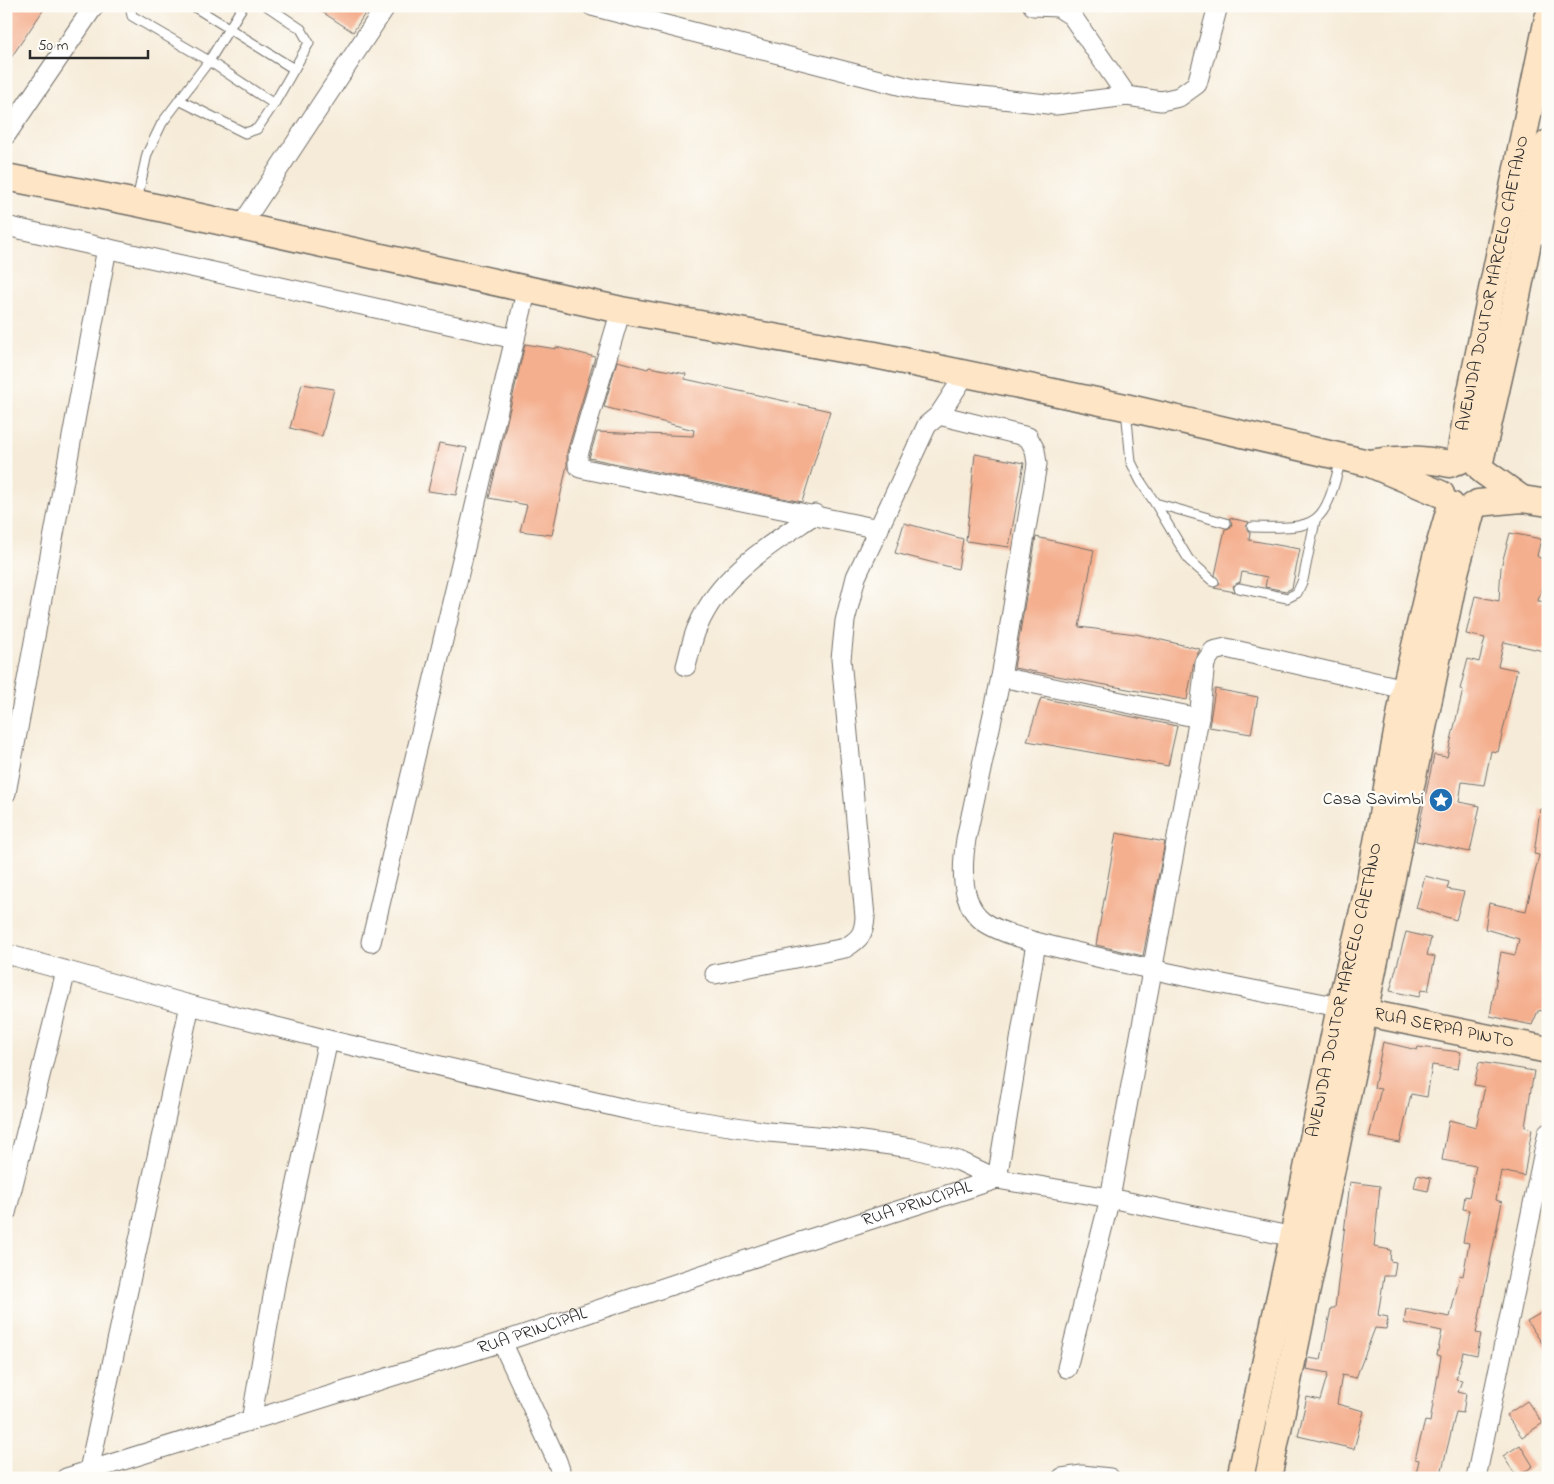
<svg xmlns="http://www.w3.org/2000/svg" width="1554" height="1484" viewBox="0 0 1554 1484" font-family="'Indie Flower',sans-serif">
<rect width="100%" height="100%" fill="#fdfcf7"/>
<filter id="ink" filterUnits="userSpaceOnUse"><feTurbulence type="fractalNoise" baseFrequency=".02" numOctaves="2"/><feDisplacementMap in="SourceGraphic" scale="10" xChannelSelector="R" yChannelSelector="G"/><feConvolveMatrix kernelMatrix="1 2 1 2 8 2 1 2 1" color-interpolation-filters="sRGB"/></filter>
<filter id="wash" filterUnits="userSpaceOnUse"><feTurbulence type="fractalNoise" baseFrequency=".0096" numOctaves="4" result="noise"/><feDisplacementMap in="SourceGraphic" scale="20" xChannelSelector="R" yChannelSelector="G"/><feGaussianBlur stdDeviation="1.12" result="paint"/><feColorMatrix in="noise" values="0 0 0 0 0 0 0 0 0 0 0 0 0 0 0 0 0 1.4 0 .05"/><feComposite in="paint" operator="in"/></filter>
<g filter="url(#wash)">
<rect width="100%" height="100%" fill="#f6ebd8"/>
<g id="blocks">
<g fill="#f4af8e">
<path d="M 6,6 L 46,6 L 6,65 Z"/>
<path d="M 313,6 L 370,6 L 353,32 Z"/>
<path d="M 525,344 L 556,349 L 556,347 L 595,357 L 567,452 L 567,465 L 552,535 L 520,531 L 527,505 L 489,498 Z"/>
<path d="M 617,361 L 648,369 L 649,367 L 686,374 L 685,379 L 830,411 L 802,502 L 589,458 L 597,432 L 693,436 L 694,430 L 604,407 Z"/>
<path d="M 302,384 L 334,389 L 322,436 L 290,428 Z"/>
<path d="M 439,443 L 467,448 L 456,495 L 428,491 Z"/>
<path d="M 975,454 L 1024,463 L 1009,547 L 966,541 Z"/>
<path d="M 1229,518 L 1249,522 L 1246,527 L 1250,533 L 1249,540 L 1300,549 L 1292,588 L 1286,591 L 1265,587 L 1267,577 L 1242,572 L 1240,582 L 1233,586 L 1235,592 L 1214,588 L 1220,584 L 1215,575 L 1225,529 L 1230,528 L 1232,524 Z"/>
<path d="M 904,523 L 963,539 L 958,569 L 895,553 Z"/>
<path d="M 1510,533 L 1541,539 L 1537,556 L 1548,563 L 1548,566 L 1538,601 L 1548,602 L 1548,652 L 1504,642 L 1498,666 L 1517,670 L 1498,752 L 1491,751 L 1484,785 L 1462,782 L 1459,802 L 1480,806 L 1470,852 L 1416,841 L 1434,755 L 1447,757 L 1463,690 L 1460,689 L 1468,659 L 1479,662 L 1485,638 L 1466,634 L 1475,596 L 1499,601 L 1501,567 Z"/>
<path d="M 1036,537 L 1094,550 L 1079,627 L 1136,634 L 1200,649 L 1194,661 L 1187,700 L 1014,668 Z"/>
<path d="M 1215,689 L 1258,697 L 1251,734 L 1209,727 Z"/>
<path d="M 1041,698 L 1177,726 L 1168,766 L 1027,741 Z"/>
<path d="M 1540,809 L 1548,810 L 1548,998 L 1545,1010 L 1538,1011 L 1532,1025 L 1490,1016 L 1501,952 L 1515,955 L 1519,939 L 1485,929 L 1489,903 L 1526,911 L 1539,855 L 1534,854 Z"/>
<path d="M 1116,833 L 1165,842 L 1143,956 L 1096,945 Z"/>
<path d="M 1425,876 L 1449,882 L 1447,889 L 1464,892 L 1456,920 L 1416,908 Z"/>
<path d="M 1406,932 L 1431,938 L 1427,955 L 1435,957 L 1428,991 L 1421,990 L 1419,997 L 1390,991 Z"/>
<path d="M 1383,1042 L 1417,1050 L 1418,1047 L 1461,1052 L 1458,1069 L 1432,1065 L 1427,1097 L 1411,1094 L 1400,1143 L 1369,1137 L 1381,1089 L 1374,1088 Z"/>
<path d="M 1479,1062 L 1534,1071 L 1525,1127 L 1532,1129 L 1524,1176 L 1501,1171 L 1496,1200 L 1502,1202 L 1476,1333 L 1481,1334 L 1477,1355 L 1463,1352 L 1456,1379 L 1462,1380 L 1458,1392 L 1466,1394 L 1463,1413 L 1456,1412 L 1440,1478 L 1415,1478 L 1419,1460 L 1415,1459 L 1425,1421 L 1430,1422 L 1441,1356 L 1437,1355 L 1442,1331 L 1404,1323 L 1406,1309 L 1450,1317 L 1460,1275 L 1463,1276 L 1469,1243 L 1463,1242 L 1469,1210 L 1463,1209 L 1465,1196 L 1469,1197 L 1476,1166 L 1442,1160 L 1449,1120 L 1476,1127 L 1485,1087 L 1474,1085 Z"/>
<path d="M 1417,1175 L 1431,1178 L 1428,1191 L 1414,1188 Z"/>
<path d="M 1350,1182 L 1380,1186 L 1374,1247 L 1391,1250 L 1390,1261 L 1396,1262 L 1394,1276 L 1384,1276 L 1378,1315 L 1388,1317 L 1386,1329 L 1375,1328 L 1356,1378 L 1342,1375 L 1337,1404 L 1364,1411 L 1354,1449 L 1298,1436 L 1307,1397 L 1320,1400 L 1328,1373 L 1306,1369 L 1308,1358 L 1321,1360 L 1331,1308 L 1335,1308 Z"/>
<path d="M 1548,1309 L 1548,1352 L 1527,1321 Z"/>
<path d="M 1527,1401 L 1543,1423 L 1522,1437 L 1506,1415 Z"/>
<path d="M 1520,1445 L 1533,1466 L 1517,1477 L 1503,1456 Z"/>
</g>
</g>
</g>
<g filter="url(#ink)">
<use href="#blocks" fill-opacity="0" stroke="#726e68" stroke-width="1"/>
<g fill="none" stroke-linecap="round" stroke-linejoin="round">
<g stroke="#726e68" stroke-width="11">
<g id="lane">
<path d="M 130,6 L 132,16 L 209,61 L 274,104"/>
<path d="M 193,6 L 294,69"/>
<path d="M 179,100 L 245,133 L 257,129 L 274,104 L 309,43 L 301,29 L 267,6"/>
<path d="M 137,200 L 147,154 L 162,123 L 209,61 L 243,6"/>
<path d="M 1126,409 L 1131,462 L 1141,482 L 1155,503 L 1226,523"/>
<path d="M 1155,503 L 1189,560 L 1214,582"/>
<path d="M 1252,527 C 1320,529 1324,526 1341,459"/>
<path d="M 1239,588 L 1287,598 L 1297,593 L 1303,580 L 1315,521"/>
</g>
</g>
<g stroke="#726e68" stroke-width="21">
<g id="street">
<path d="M 592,6 L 918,90 L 1056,105 L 1127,96 L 1161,101 L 1179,97 L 1197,84 L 1218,6"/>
<path d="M 1033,6 L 1058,7 L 1072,16 L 1127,96"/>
<path d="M 6,135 L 94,6"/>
<path d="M 6,226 L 515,339"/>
<path d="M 241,226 L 386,6"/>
<path d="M 1531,227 L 1548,236"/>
<path d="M 621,310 L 578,455 L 578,465 L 580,468 L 879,529"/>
<path d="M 965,375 L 939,415 L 1028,437 L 1035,450 L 1037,464 L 1001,677 L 966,839 C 962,865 959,903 983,921 C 1003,936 1055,947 1080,953 C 1166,974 1253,990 1340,1007"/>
<path d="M 686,666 C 690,653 692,638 698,626 C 720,574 770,545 815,514"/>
<path d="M 1001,677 L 1199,718"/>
<path d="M 6,793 L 107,248"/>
<path d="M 371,942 L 527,288"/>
<path d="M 6,954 L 190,1005 L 328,1040 L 634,1111 L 768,1132 L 840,1138 L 912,1148 L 959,1161 L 997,1179 L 1110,1198 L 1293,1237"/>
<path d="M 715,974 L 845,948 C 860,939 864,934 865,917 L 841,659 L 845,621 L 856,577 L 927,425 L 939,415"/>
<path d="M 6,1213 L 66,971"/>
<path d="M 502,1342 L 557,1461 L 560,1470 L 558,1478"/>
<path d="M 1067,1368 L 1110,1198 L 1199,718 L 1205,663 L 1213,651 L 1226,648 L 1405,689"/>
<path d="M 251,1421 L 277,1274 L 328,1040"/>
<path d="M 89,1470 L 190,1005"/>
<path id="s1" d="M 66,1478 L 502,1342 L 797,1243 L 997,1179 L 1036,943"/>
<path d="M 1062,1478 L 1082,1475 L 1110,1478"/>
<path d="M 1476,1478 L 1548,1132"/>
</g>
</g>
<g stroke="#726e68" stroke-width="29">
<g id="secondary">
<path d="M 6,177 L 137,203 L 621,310 L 875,355 L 1125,407 L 1368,463 L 1441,494"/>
<path id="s2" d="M 1459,461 L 1468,406 L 1548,18"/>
<path d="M 1369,463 C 1397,458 1421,458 1450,464"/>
<path d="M 1479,466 L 1515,306 L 1548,143"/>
<path d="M 1483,471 L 1522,499"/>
<path d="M 1478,503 L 1522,499 L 1548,503"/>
<path id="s3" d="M 1348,1009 L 1548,1050"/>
<path id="s4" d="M 1240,1478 L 1293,1237 L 1340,1007 L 1369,886 L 1405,689 L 1436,557 L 1451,505"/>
<path d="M 1268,1478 L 1455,573 L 1473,506"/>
</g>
</g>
<use href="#lane" stroke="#fff" stroke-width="9"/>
<use href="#street" stroke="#fff" stroke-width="19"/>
<use href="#secondary" stroke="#fde5c5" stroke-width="26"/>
</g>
</g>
<defs>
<g id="sight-disc" transform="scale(1.25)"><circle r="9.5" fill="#1f6fb2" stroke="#fdfcf7"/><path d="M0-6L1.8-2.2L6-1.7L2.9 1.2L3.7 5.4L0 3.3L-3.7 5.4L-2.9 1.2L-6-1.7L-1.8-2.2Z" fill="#fff"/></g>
</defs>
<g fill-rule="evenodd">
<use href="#sight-disc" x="1441" y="800"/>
</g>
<g text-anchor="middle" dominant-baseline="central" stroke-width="5" stroke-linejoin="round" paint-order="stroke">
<g font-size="18" fill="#2b2b2b" stroke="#fdfcf7">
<text stroke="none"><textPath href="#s2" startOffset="181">AVENIDA DOUTOR MARCELO CAETANO</textPath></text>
<text stroke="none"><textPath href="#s4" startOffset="499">AVENIDA DOUTOR MARCELO CAETANO</textPath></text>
<text stroke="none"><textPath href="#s3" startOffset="98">RUA SERPA PINTO</textPath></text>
<text stroke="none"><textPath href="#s1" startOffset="894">RUA PRINCIPAL</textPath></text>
<text stroke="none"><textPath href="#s1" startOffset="489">RUA PRINCIPAL</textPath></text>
</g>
<g font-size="18" fill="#2b2b2b" stroke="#fdfcf7" text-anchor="end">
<text x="1424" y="800">Casa Savimbi</text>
</g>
</g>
<rect width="1554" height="1484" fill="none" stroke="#fdfcf7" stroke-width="25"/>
<path d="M30 50v8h118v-8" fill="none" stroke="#2b2b2b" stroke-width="2.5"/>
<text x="38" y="50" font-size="15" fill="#2b2b2b" stroke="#fdfcf7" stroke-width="4" paint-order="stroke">50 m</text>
</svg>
